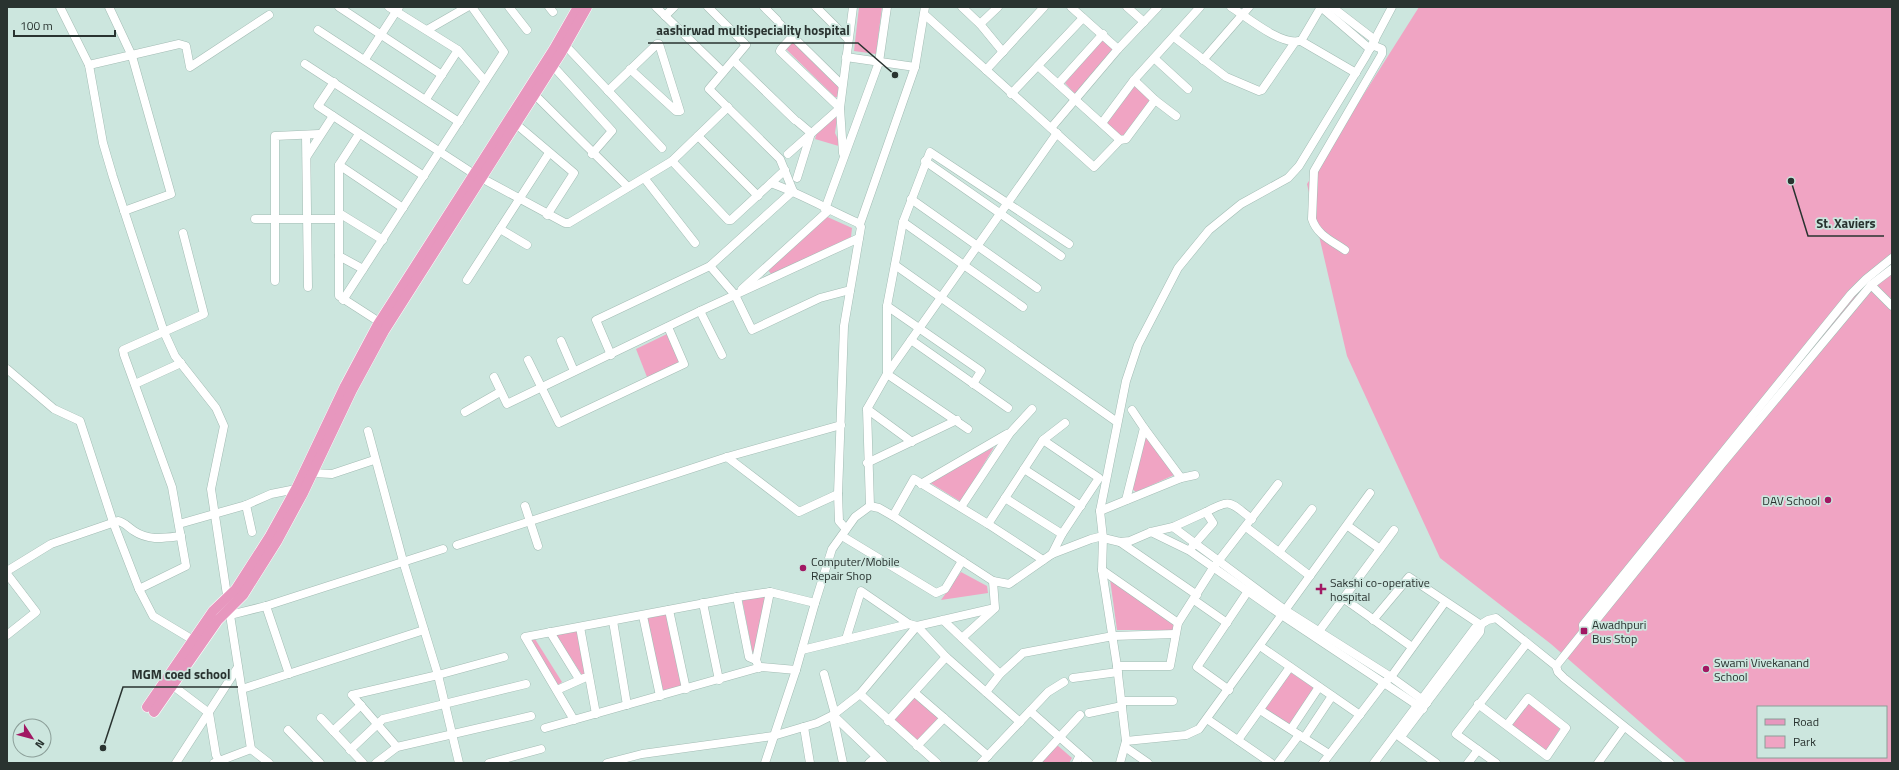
<svg xmlns="http://www.w3.org/2000/svg" width="1899" height="770" viewBox="0 0 1899 770" font-family="'Titillium Web',sans-serif">
<rect width="100%" height="100%" fill="#cce6de"/>
<g fill="#f0a4c3" fill-rule="evenodd">
<path d="M 859,7 L 882,7 L 876,54 L 854,51 Z"/>
<path d="M 1419,7 L 1892,7 L 1892,763 L 1687,763 L 1551,644 L 1440,558 L 1347,356 L 1307,184 ZM 1758,707 L 1886,707 L 1886,757 L 1758,757 Z"/>
<path d="M 796,37 L 842,81 L 840,97 L 835,97 L 785,48 Z"/>
<path d="M 1102,39 L 1113,50 L 1075,94 L 1065,83 Z"/>
<path d="M 1133,85 L 1152,102 L 1123,138 L 1105,123 Z"/>
<path d="M 838,112 L 835,133 L 842,147 L 815,139 L 818,129 Z"/>
<path d="M 823,215 L 852,228 L 851,237 L 772,275 L 768,270 Z"/>
<path d="M 667,334 L 680,363 L 647,377 L 636,349 Z"/>
<path d="M 1144,436 L 1147,436 L 1174,475 L 1136,492 L 1131,488 Z"/>
<path d="M 994,447 L 961,502 L 929,482 Z"/>
<path d="M 961,572 L 987,586 L 988,593 L 941,600 Z"/>
<path d="M 1110,579 L 1175,624 L 1173,630 L 1117,630 Z"/>
<path d="M 765,595 L 757,655 L 753,655 L 742,599 Z"/>
<path d="M 667,614 L 682,688 L 662,692 L 646,618 Z"/>
<path d="M 578,631 L 585,674 L 582,675 L 556,635 Z"/>
<path d="M 535,639 L 562,682 L 558,685 L 530,640 Z"/>
<path d="M 1290,672 L 1314,688 L 1289,726 L 1264,709 Z"/>
<path d="M 916,696 L 939,717 L 917,741 L 894,720 Z"/>
<path d="M 1528,703 L 1561,727 L 1546,751 L 1510,724 Z"/>
<path d="M 1057,745 L 1072,758 L 1069,763 L 1041,763 Z"/>
</g>
<g fill="none" stroke-linecap="round" stroke-linejoin="round">
<g stroke="#a3bcb4" stroke-width="9">
<g id="minor">
<path d="M 60,7 L 89,65 L 103,143 L 113,177 L 164,332 L 175,356 L 216,408 L 224,426 L 211,489 L 230,615 L 266,606 L 443,549"/>
<path d="M 109,7 L 132,56 L 171,194 L 124,211"/>
<path d="M 339,7 L 442,75"/>
<path d="M 389,7 L 458,50 L 485,81"/>
<path d="M 509,7 L 527,30"/>
<path d="M 549,7 L 553,12"/>
<path d="M 656,7 L 723,72"/>
<path d="M 708,7 L 746,45 L 709,89 L 780,159 L 793,191"/>
<path d="M 764,7 L 777,20"/>
<path d="M 816,7 L 848,39"/>
<path d="M 962,7 L 980,24 L 998,7"/>
<path d="M 1071,7 L 1118,49"/>
<path d="M 1127,7 L 1144,22"/>
<path d="M 1231,7 C 1247,17 1280,45 1299,41"/>
<path d="M 1321,7 L 1301,41 L 1356,73"/>
<path d="M 1321,7 L 1370,49"/>
<path d="M 1332,7 L 1375,40"/>
<path d="M 924,14 L 1094,167 L 1120,140 L 1126,139 L 1155,100 L 1134,80"/>
<path d="M 665,16 L 674,7"/>
<path d="M 780,24 L 842,85"/>
<path d="M 980,24 L 1003,52"/>
<path d="M 318,30 L 459,122"/>
<path d="M 427,30 L 467,7"/>
<path d="M 1174,37 L 1226,77 L 1259,91 L 1262,90 L 1295,42"/>
<path d="M 566,46 L 662,148"/>
<path d="M 846,57 L 915,67"/>
<path d="M 1154,58 L 1188,89"/>
<path d="M 365,59 L 399,7"/>
<path d="M 1203,60 L 1249,7"/>
<path d="M 734,61 L 795,120"/>
<path d="M 305,64 L 474,174 L 565,223 L 569,223 L 672,161 L 728,107"/>
<path d="M 89,65 L 179,44 L 186,46 L 190,67 L 269,15"/>
<path d="M 553,66 L 612,131 L 592,154"/>
<path d="M 1038,66 L 1120,140"/>
<path d="M 986,70 L 1044,7"/>
<path d="M 334,82 L 318,106 L 424,176"/>
<path d="M 1058,84 L 1103,34"/>
<path d="M 608,91 L 657,44 L 659,44 L 680,111 L 676,111 L 630,69"/>
<path d="M 1011,94 L 1083,18"/>
<path d="M 535,95 L 628,187"/>
<path d="M 426,99 L 458,50"/>
<path d="M 1155,100 L 1176,116"/>
<path d="M 1102,123 L 1134,80 L 1200,7"/>
<path d="M 516,124 L 574,173 L 547,215"/>
<path d="M 1051,128 L 1118,49 L 1158,7"/>
<path d="M 359,134 L 339,165 L 339,296 L 384,325"/>
<path d="M 306,135 L 308,287"/>
<path d="M 698,136 L 758,196"/>
<path d="M 843,153 L 840,108 L 853,7"/>
<path d="M 788,154 L 840,108 L 780,51 L 781,49 L 793,36"/>
<path d="M 307,156 L 333,116"/>
<path d="M 672,161 L 728,220 L 731,220 L 771,183"/>
<path d="M 925,161 L 1061,256"/>
<path d="M 339,165 L 403,208"/>
<path d="M 785,170 L 771,183 C 801,194 829,210 858,223 L 861,227 L 844,326 L 838,494 L 839,521 L 846,529"/>
<path d="M 797,178 L 811,133 L 798,122"/>
<path d="M 645,179 L 695,243"/>
<path d="M 911,199 L 1037,288"/>
<path d="M 825,209 L 879,62 L 887,7"/>
<path d="M 339,213 L 383,240"/>
<path d="M 255,219 L 339,219"/>
<path d="M 903,222 L 1023,307"/>
<path d="M 860,224 L 915,67 L 925,7"/>
<path d="M 500,229 L 527,245"/>
<path d="M 1345,250 C 1332,241 1317,235 1312,219 L 1314,171 L 1382,54 L 1382,49 L 1372,45"/>
<path d="M 339,256 L 363,269"/>
<path d="M 895,265 L 1117,422"/>
<path d="M 710,266 L 735,295 L 752,330 L 820,298 L 850,290"/>
<path d="M 467,280 L 549,153"/>
<path d="M 275,281 L 275,136 L 319,134"/>
<path d="M 1871,285 L 1892,306"/>
<path d="M 742,289 L 829,210"/>
<path d="M 343,300 L 504,52 L 472,7"/>
<path d="M 887,306 L 981,371 L 973,384"/>
<path d="M 700,311 L 722,355"/>
<path d="M 911,340 L 1008,408"/>
<path d="M 561,341 L 574,371"/>
<path d="M 611,355 L 596,320 L 710,266 L 793,191"/>
<path d="M 528,360 L 559,423 L 684,364 L 668,327"/>
<path d="M 7,369 L 54,409 L 80,421 L 113,522 L 139,589 L 186,566 L 172,487 L 124,355 L 123,350 L 204,314 L 183,233"/>
<path d="M 494,377 L 507,404 L 700,311 L 859,238"/>
<path d="M 135,384 L 181,363"/>
<path d="M 867,409 L 912,442"/>
<path d="M 1132,410 L 1144,428"/>
<path d="M 465,412 L 500,392"/>
<path d="M 968,429 L 887,374 L 1057,133"/>
<path d="M 368,431 L 403,561 L 438,675 L 459,763"/>
<path d="M 1043,440 L 1099,478 L 1062,534 L 1052,554"/>
<path d="M 727,457 L 799,512 L 838,494"/>
<path d="M 867,463 L 957,420"/>
<path d="M 1024,469 L 1081,506"/>
<path d="M 313,473 L 332,474 L 374,460"/>
<path d="M 921,484 L 1007,434"/>
<path d="M 1005,498 L 1062,534"/>
<path d="M 1126,500 L 1144,428 L 1181,478"/>
<path d="M 246,505 L 252,532"/>
<path d="M 525,506 L 538,546"/>
<path d="M 870,506 L 867,409 L 887,374 L 887,306 L 903,222 L 930,152 L 1069,244"/>
<path d="M 961,507 L 1010,433 L 1032,409"/>
<path d="M 1100,511 L 1181,478 L 1195,475"/>
<path d="M 1206,512 C 1232,498 1229,502 1252,519"/>
<path d="M 893,516 L 914,479 L 988,524 L 1043,560"/>
<path d="M 179,524 L 246,505 L 271,494 L 296,489"/>
<path d="M 988,524 L 1043,440 L 1065,423"/>
<path d="M 1348,526 L 1380,549"/>
<path d="M 1173,527 L 1206,512 L 1213,523 L 1192,547"/>
<path d="M 1246,527 L 1310,576"/>
<path d="M 1151,532 L 1190,551 L 1283,616 L 1423,709"/>
<path d="M 842,536 L 936,593 L 945,589 L 962,561"/>
<path d="M 1120,542 L 1197,595"/>
<path d="M 457,545 L 727,457 L 841,425"/>
<path d="M 1279,552 L 1312,509"/>
<path d="M 1102,570 L 1178,623"/>
<path d="M 7,571 L 51,544 L 118,521 C 124,522 128,527 134,531 C 149,541 164,538 181,536"/>
<path d="M 7,574 L 36,612 L 7,635"/>
<path d="M 139,589 L 153,616 L 193,640"/>
<path d="M 737,597 L 749,657 L 756,660"/>
<path d="M 1343,598 L 1412,647"/>
<path d="M 1194,600 L 1227,623"/>
<path d="M 703,603 L 719,680"/>
<path d="M 266,606 L 289,674"/>
<path d="M 669,610 L 686,689"/>
<path d="M 643,616 L 660,696"/>
<path d="M 943,620 L 1000,674"/>
<path d="M 1373,620 L 1409,577 L 1481,625"/>
<path d="M 613,621 L 627,705"/>
<path d="M 580,627 L 596,714"/>
<path d="M 1584,631 L 1583,625 L 1851,294 L 1866,279 L 1892,258"/>
<path d="M 550,632 L 579,679"/>
<path d="M 1317,634 L 1394,530"/>
<path d="M 962,638 L 994,609"/>
<path d="M 846,639 L 861,591 L 909,624 L 917,626 L 946,657 L 1020,722"/>
<path d="M 1260,646 L 1360,715"/>
<path d="M 802,650 L 909,624"/>
<path d="M 1117,666 L 1170,666 L 1178,623 L 1213,568 L 1278,484"/>
<path d="M 1556,666 L 1584,631 L 1589,629 L 1722,464 L 1871,285 L 1892,269"/>
<path d="M 759,668 L 756,660 L 770,592"/>
<path d="M 824,674 L 835,714"/>
<path d="M 1073,678 L 1118,672"/>
<path d="M 172,685 L 209,713 L 216,755 L 220,763"/>
<path d="M 242,689 L 424,630"/>
<path d="M 557,690 L 584,678"/>
<path d="M 1229,690 L 1197,667 L 1248,591"/>
<path d="M 986,692 L 1000,674 L 1023,653 L 1113,636 L 1175,634"/>
<path d="M 915,693 L 988,756"/>
<path d="M 860,694 L 937,763"/>
<path d="M 1122,701 L 1173,701"/>
<path d="M 1478,704 L 1547,756 L 1566,728 L 1528,698 L 1507,725"/>
<path d="M 1260,710 L 1329,754"/>
<path d="M 1030,711 L 1048,692 L 1064,682"/>
<path d="M 1089,713 L 1122,706"/>
<path d="M 833,715 L 883,763"/>
<path d="M 833,716 L 843,763"/>
<path d="M 321,718 L 363,763"/>
<path d="M 1207,719 L 1271,763"/>
<path d="M 574,720 L 525,637 L 737,597 L 770,592 L 815,603"/>
<path d="M 888,721 L 946,657"/>
<path d="M 804,727 L 810,763"/>
<path d="M 545,728 L 761,667 L 796,670"/>
<path d="M 1291,729 L 1319,687"/>
<path d="M 288,730 L 320,763"/>
<path d="M 333,731 L 361,705"/>
<path d="M 1403,734 L 1480,632 L 1481,625"/>
<path d="M 1400,737 L 1436,763"/>
<path d="M 1304,738 L 1332,696"/>
<path d="M 1238,740 L 1290,667"/>
<path d="M 1126,741 L 1186,735 L 1199,729 L 1370,493"/>
<path d="M 917,746 L 944,718"/>
<path d="M 397,747 L 352,695 L 438,675 L 504,657"/>
<path d="M 1125,747 L 1148,763"/>
<path d="M 251,749 L 269,763"/>
<path d="M 350,750 L 383,719 L 526,684"/>
<path d="M 176,763 L 238,667"/>
<path d="M 214,763 L 251,749 L 230,615"/>
<path d="M 376,763 L 397,747 L 531,716"/>
<path d="M 489,763 L 541,749"/>
<path d="M 607,763 L 642,754 L 773,736 L 817,723 L 833,715 L 860,694 L 917,626 L 995,608 L 993,581"/>
<path d="M 765,763 L 796,670 L 815,603 L 832,549 L 855,517 L 870,506 L 879,508 L 893,516 L 993,581 L 1009,584 L 1052,554 L 1091,539 L 1099,537 L 1120,542 L 1130,541 L 1151,532 L 1173,527 L 1285,610 L 1391,677 L 1427,703"/>
<path d="M 869,763 L 876,757"/>
<path d="M 981,763 L 1030,711 L 1089,763"/>
<path d="M 1036,763 L 1080,715"/>
<path d="M 1076,763 L 1080,755"/>
<path d="M 1120,763 L 1126,741 L 1117,666 L 1102,570 L 1103,538 L 1100,511 L 1126,381 L 1138,345 L 1178,268 L 1209,230 L 1241,204 L 1288,178 L 1299,166 L 1366,56 L 1392,7"/>
<path d="M 1278,763 L 1299,735"/>
<path d="M 1323,763 L 1384,683 L 1391,677 L 1445,602"/>
<path d="M 1374,763 L 1475,628 L 1488,620 L 1496,618 L 1556,666 L 1558,672 L 1564,678 L 1670,763"/>
<path d="M 1468,763 L 1478,750"/>
<path d="M 1496,763 L 1456,734 L 1527,643"/>
<path d="M 1598,763 L 1624,727"/>
</g>
</g>
<g stroke="#fff" stroke-width="11">
<g id="major">
<path d="M 147,707 L 213,611 L 236,589 L 270,536 L 296,489 L 345,386 L 377,326 L 554,49 L 578,7"/>
<path d="M 154,712 L 218,620 L 243,595 L 277,541 L 303,493 L 352,390 L 384,331 L 561,53 L 587,7"/>
</g>
</g>
<use href="#minor" stroke="#fff" stroke-width="8"/>
<use href="#major" stroke="#e797be" stroke-width="10"/>
</g>
<g fill="#a11863" stroke="#cce6de" stroke-width="1.5">
<circle cx="1828" cy="500" r="4"/>
<circle cx="803" cy="568" r="4"/>
<path d="M1319 583h4v4h4v4h-4v4h-4v-4h-4v-4h4z"/>
<rect x="1580" y="627" width="8" height="8" rx="2"/>
<circle cx="1706" cy="669" r="4"/>
</g>
<g text-anchor="middle" dominant-baseline="central" stroke-width="3.5" stroke-linejoin="round" paint-order="stroke">
<g font-size="12" fill="#293330" stroke="#cce6de" text-anchor="start">
<text x="1820" y="500" text-anchor="end">DAV School</text>
<text x="811" y="561">Computer/Mobile<tspan x="811" dy="14">Repair Shop</tspan></text>
<text x="1330" y="582">Sakshi co-operative<tspan x="1330" dy="14">hospital</tspan></text>
<text x="1592" y="624">Awadhpuri<tspan x="1592" dy="14">Bus Stop</tspan></text>
<text x="1714" y="662">Swami Vivekanand<tspan x="1714" dy="14">School</tspan></text>
</g>
</g>
<path fill="none" stroke="#293330" stroke-width="1.5" d="M895 75L858 43H648M1791 181L1808 236H1884M103 748L123 687H238"/>
<g fill="#293330" stroke="#cce6de" stroke-width="1.5">
<circle cx="895" cy="75" r="4"/>
<circle cx="1791" cy="181" r="4"/>
<circle cx="103" cy="748" r="4"/>
</g>
<g font-size="13" text-anchor="middle" font-weight="bold" fill="#293330" stroke="#cce6de" stroke-width="3.5" stroke-linejoin="round" paint-order="stroke">
<text x="753" y="35">aashirwad multispeciality hospital</text>
<text x="1846" y="228">St. Xaviers</text>
<text x="181" y="679">MGM coed school</text>
</g>
<rect width="1899" height="770" fill="none" stroke="#293330" stroke-width="16"/>
<rect x="1757" y="706" width="130" height="52" fill="#cce6de" stroke="#8b9e98"/>
<rect x="1765" y="719" width="20" height="6" fill="#e797be" stroke="#8b9e98"/>
<text x="1793" y="726" font-size="12" fill="#293330">Road</text>
<rect x="1765" y="736" width="20" height="12" fill="#f0a4c3" stroke="#8b9e98"/>
<text x="1793" y="746" font-size="12" fill="#293330">Park</text>
<g transform="translate(32 738) rotate(126)"><circle r="19" fill="#cce6de" stroke="#8b9e98"/>
<path d="M0-3L7 15L0 10L-7 15Z" fill="#a11863"/>
<text y="-6" font-size="11" font-weight="bold" text-anchor="middle" fill="#293330">N</text>
</g>
<path d="M14 30v6h101v-6" fill="none" stroke="#293330" stroke-width="2"/>
<text x="20" y="30" font-size="12" fill="#293330" stroke="#cce6de" stroke-width="3" paint-order="stroke">100 m</text>
</svg>
